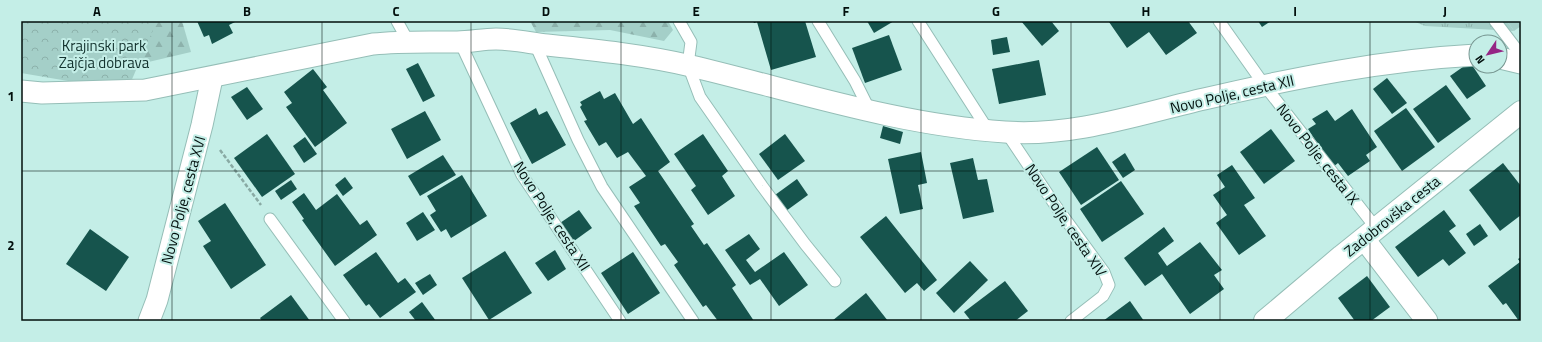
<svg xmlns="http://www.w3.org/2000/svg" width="1542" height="342" viewBox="0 0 1542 342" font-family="'Titillium Web',sans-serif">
<defs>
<pattern id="grass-tufts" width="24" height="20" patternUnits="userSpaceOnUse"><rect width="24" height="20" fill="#a4cfc8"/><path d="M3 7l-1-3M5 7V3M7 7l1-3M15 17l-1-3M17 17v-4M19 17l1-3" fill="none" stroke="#8cb1ab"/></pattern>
<pattern id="forest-firs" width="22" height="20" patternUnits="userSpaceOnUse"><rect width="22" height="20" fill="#a4cfc8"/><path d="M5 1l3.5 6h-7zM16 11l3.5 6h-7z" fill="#8cb1ab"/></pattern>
<pattern id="park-crowns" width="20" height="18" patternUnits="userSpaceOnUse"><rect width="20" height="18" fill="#a4cfc8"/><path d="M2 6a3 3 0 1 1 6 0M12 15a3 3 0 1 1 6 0" fill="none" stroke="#8cb1ab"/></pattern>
</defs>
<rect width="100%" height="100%" fill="#c4eee7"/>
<path fill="url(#grass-tufts)" d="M 1413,21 L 1507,21 L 1514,31 L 1425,26 Z"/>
<g fill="url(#forest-firs)">
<path d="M 99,21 L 182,21 L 191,52 L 123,68 Z"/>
<path d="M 530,21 L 668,21 L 673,30 L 664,41 L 610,30 L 536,32 Z"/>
<path d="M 1507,21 L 1521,21 L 1521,26 L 1514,31 Z"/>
</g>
<path fill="url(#park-crowns)" d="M 21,21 L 157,21 L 127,91 L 21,73 Z"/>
<g fill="#16544d">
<path d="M 197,21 L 237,21 L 229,25 L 233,33 L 212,44 L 209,35 L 204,37 Z"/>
<path d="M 753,21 L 805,21 L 816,57 L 771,70 L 757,22 L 754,23 Z"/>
<path d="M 867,21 L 894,21 L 874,33 Z"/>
<path d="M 1021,21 L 1051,21 L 1059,31 L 1042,46 Z"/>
<path d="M 1111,21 L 1188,21 L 1197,33 L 1166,55 L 1149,32 L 1127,48 L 1109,22 Z"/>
<path d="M 1258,21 L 1271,21 L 1262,27 Z"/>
<path d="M 889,35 L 902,70 L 865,83 L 852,48 Z"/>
<path d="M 1007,37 L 1010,52 L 993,55 L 991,40 Z"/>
<path d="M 1039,60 L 1046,95 L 999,104 L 992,69 Z"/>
<path d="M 1470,62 L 1486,86 L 1467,99 L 1450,76 Z"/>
<path d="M 418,63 L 435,96 L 423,102 L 406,69 Z"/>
<path d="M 313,69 L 327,87 L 323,90 L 347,123 L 315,147 L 286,107 L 292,103 L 284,92 Z"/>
<path d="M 1387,78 L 1407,103 L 1392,114 L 1373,89 Z"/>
<path d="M 1446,85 L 1471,119 L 1438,143 L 1413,109 Z"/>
<path d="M 247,87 L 263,109 L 247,120 L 231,97 Z"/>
<path d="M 600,91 L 604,99 L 615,93 L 633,124 L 641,118 L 670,162 L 658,171 L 694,224 L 691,226 L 704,245 L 707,243 L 736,285 L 732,288 L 754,321 L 718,321 L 706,305 L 703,307 L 674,265 L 678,262 L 665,244 L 661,246 L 634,206 L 640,203 L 629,187 L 646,176 L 628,152 L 617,158 L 606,142 L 599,146 L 584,121 L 587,120 L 580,107 L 582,105 L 580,102 Z"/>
<path d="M 536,108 L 539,115 L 547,111 L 566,145 L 532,164 L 510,123 Z"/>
<path d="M 1406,108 L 1435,147 L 1402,171 L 1374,131 Z"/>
<path d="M 1352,109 L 1377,147 L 1366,155 L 1370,161 L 1348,176 L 1338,163 L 1333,167 L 1308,129 L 1316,124 L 1312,119 L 1327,110 L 1335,121 Z"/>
<path d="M 425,111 L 441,140 L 407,159 L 391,129 Z"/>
<path d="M 883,126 L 903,132 L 900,144 L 880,138 Z"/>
<path d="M 1271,129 L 1295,161 L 1264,184 L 1240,152 Z"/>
<path d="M 267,134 L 295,174 L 262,197 L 234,158 Z"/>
<path d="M 703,134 L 728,171 L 722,176 L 735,196 L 708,215 L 691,190 L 696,186 L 674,154 Z"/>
<path d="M 785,134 L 805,161 L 778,180 L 759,154 Z"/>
<path d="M 305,137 L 317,154 L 304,163 L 293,146 Z"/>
<path d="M 1097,147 L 1119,180 L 1081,205 L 1059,172 Z"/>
<path d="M 921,152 L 927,183 L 918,185 L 923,209 L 900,214 L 888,159 Z"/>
<path d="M 1125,153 L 1135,170 L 1123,178 L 1112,162 Z"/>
<path d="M 443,155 L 456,175 L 420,196 L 408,176 Z"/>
<path d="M 973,158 L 978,180 L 987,179 L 994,212 L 963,219 L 950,163 Z"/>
<path d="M 1503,163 L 1521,186 L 1521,215 L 1500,231 L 1469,190 Z"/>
<path d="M 1232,165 L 1255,198 L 1244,205 L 1266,236 L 1239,255 L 1216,223 L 1227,215 L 1213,195 L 1225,187 L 1217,175 Z"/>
<path d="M 462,175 L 487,216 L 451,238 L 446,229 L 441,232 L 430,215 L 436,211 L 427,196 Z"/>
<path d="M 345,177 L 353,188 L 343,196 L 335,185 Z"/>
<path d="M 797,179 L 808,195 L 786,211 L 775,195 Z"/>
<path d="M 291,180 L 297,189 L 281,200 L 275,191 Z"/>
<path d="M 1121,181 L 1144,214 L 1102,242 L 1080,209 Z"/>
<path d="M 304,193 L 316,210 L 337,194 L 360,225 L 367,220 L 377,235 L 335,266 L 302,220 L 304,219 L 292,202 Z"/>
<path d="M 225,203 L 266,265 L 231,289 L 203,246 L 211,241 L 198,221 Z"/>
<path d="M 579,210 L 592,228 L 574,241 L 560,223 Z"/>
<path d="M 1444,210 L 1456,226 L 1449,231 L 1466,253 L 1449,266 L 1443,259 L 1418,277 L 1395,247 Z"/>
<path d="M 423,212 L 435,230 L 417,241 L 406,223 Z"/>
<path d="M 886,216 L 937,280 L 924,291 L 917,283 L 905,293 L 860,237 Z"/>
<path d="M 1480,224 L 1488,236 L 1474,246 L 1466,234 Z"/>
<path d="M 1164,227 L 1174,241 L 1158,253 L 1167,266 L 1200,242 L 1222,270 L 1214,275 L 1224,289 L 1190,314 L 1162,274 L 1145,286 L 1124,258 Z"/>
<path d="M 90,229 L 129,257 L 106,291 L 66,264 Z"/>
<path d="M 749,234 L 760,249 L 746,260 L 755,272 L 784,252 L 808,285 L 779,306 L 760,279 L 750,285 L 725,250 Z"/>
<path d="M 555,250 L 566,269 L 548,281 L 535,263 Z"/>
<path d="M 505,251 L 532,293 L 489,320 L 462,278 Z"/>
<path d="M 376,252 L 398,283 L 405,278 L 416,292 L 380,318 L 369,304 L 366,306 L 343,275 Z"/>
<path d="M 633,252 L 660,293 L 628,314 L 601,273 Z"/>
<path d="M 1521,257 L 1521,319 L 1519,321 L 1506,303 L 1503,305 L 1488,286 L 1520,262 L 1518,259 Z"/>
<path d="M 970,261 L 988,280 L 954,313 L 936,293 Z"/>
<path d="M 430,274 L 437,285 L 423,295 L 415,283 Z"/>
<path d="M 1367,276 L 1390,307 L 1371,321 L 1355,321 L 1338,298 Z"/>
<path d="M 1005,281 L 1028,311 L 1015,321 L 971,321 L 964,312 Z"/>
<path d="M 866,293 L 888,321 L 832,321 Z"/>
<path d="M 291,295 L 310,321 L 262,321 L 260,318 Z"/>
<path d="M 1130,301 L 1144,321 L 1103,321 Z"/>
<path d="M 422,302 L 436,321 L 416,321 L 409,312 Z"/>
</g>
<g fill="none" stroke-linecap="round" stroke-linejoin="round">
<g stroke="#95beb7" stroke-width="13">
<g id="lane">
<path d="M 397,21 L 408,41"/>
<path d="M 679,21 L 691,42 L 688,65 L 700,97 L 762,186 L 805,244 L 835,281"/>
<path d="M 818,21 L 855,81 L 870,111"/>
<path d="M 918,21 L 988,130"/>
<path d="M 1219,21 L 1265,86 L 1376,228"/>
<path d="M 1495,21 L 1521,55"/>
<path d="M 460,42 L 522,175 L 620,321"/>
<path d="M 535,44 L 578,140 L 602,187 L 693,321"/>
<path d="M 1006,132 L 1055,205 L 1104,272 L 1109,285 L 1103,296 L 1071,321"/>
<path d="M 270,219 L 344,321"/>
</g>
</g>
<g stroke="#95beb7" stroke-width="23">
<g id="street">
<path d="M 1500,58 L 1521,63"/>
<path d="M 21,91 L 42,93 L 145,90 L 373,44 C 401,41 429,42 457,42 C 470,42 483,39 496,39 C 513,39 530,43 547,45 C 595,50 644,55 691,66 C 796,91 898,125 1005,132 C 1073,137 1139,114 1204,99 C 1294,78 1384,60 1476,55"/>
<path d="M 1364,239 L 1427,321"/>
<path d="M 149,321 L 157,300 L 202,125 L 212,78"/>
</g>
</g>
<g stroke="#95beb7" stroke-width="24">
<path id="secondary" d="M 1265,321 L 1342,256 L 1521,112"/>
</g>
<path stroke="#89aaa4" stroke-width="2.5" stroke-dasharray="4 2" stroke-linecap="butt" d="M 220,150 L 261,205"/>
<use href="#lane" stroke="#fff" stroke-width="11"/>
<use href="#street" stroke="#fff" stroke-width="21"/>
<use href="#secondary" stroke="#fff" stroke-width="22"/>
</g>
<path fill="none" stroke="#020f0d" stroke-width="1" stroke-opacity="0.55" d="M 172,21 L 172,321M 322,21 L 322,321M 471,21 L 471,321M 621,21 L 621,321M 771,21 L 771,321M 921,21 L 921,321M 1071,21 L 1071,321M 1220,21 L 1220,321M 1370,21 L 1370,321M 21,171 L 1521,171"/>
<g text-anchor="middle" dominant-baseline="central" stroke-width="4" stroke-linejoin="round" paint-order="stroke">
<g font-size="15" fill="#14332f" stroke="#c4eee7">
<text x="104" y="45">Krajinski park<tspan x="104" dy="17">Zajčja dobrava</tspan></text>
</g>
<g font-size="15" fill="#020f0d" stroke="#c4eee7">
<text transform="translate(1232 94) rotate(-13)">Novo Polje, cesta XII</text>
<text transform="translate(1318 154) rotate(52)">Novo Polje, cesta IX</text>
<text transform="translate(183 200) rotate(-75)">Novo Polje, cesta XVI</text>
<text transform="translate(552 216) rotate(57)">Novo Polje, cesta XII</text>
<text transform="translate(1392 216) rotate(-39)">Zadobrovška cesta</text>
<text transform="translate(1066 220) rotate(56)">Novo Polje, cesta XIV</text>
</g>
</g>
<rect width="1542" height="342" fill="none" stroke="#c4eee7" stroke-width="44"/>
<g transform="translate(1488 54) rotate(235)"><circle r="19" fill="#c4eee7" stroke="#769590"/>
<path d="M0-3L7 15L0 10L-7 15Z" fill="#952585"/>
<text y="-6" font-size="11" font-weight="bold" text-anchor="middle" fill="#020f0d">N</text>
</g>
<rect x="22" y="22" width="1498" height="298" fill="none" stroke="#020f0d" stroke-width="1.5"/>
<g font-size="13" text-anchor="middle" font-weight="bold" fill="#020f0d">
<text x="97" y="16">A</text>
<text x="247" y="16">B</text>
<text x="396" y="16">C</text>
<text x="546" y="16">D</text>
<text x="696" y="16">E</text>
<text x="846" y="16">F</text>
<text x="996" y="16">G</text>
<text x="1146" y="16">H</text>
<text x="1295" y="16">I</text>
<text x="1445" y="16">J</text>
<text x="11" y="101">1</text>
<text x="11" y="250">2</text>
</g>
</svg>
